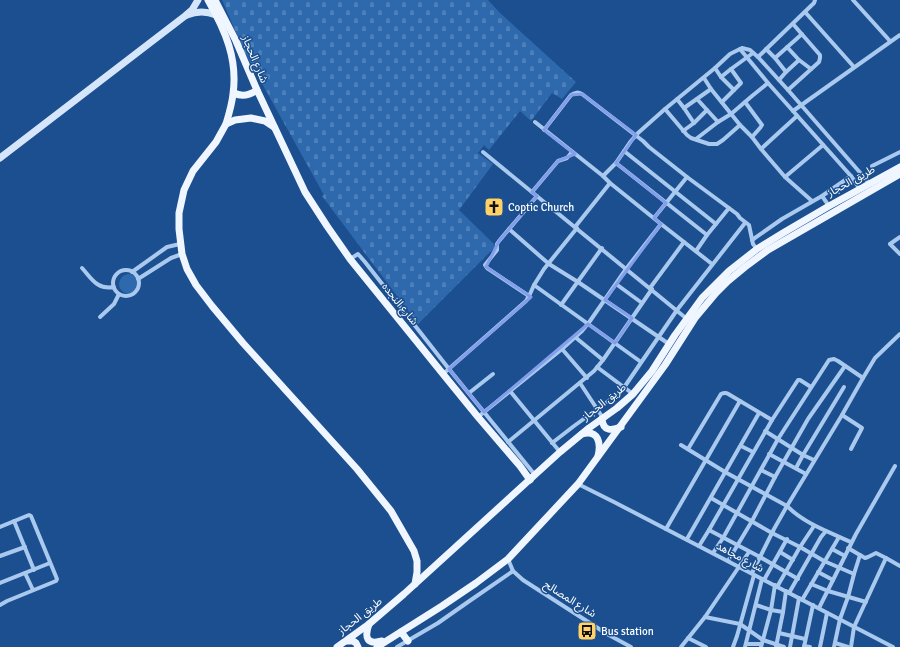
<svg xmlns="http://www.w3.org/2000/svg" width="900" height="647" viewBox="0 0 900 647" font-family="Signika,'Noto Sans Arabic',sans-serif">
<defs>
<pattern id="cemetery-stones" width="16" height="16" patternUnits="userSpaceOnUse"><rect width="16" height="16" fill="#2e69ad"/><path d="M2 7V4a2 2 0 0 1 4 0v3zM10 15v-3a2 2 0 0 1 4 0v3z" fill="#4d80b9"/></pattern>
</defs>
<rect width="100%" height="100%" fill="#1b4f8f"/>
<circle fill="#2e69ad" cx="129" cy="284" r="10"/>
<path fill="url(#cemetery-stones)" d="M 222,0 L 488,0 L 500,13 L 576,82 L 562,99 L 552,93 L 531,121 L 520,111 L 489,150 L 484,145 L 478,153 L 493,164 L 459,210 L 496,246 L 418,324 L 322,196 L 324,195 L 244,51 Z"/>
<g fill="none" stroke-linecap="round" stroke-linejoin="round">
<g stroke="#a9c9ee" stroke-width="4">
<path d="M 853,0 L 890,41"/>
<path d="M 805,12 L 854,67"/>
<path d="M 787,47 L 799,60 L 811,69"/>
<path d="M 740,49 L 768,83 L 851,176 L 860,189"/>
<path d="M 766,49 L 775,58 L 786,72"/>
<path d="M 758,57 L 814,3 L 815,0"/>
<path d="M 775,58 L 802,34"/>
<path d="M 715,68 L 721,77 L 734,90"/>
<path d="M 721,77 L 731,69 L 753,53"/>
<path d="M 704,78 L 711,89 L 740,125 L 752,137 L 761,149 L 785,177 L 812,201"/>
<path d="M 779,80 L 786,72 L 799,60"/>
<path d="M 788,90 L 819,62 L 820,58 L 820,55 L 793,24"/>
<path d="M 677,99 L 684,108 L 694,123"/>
<path d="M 697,99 L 718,122"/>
<path d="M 722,102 L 741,83 L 731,69"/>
<path d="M 745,102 L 762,125 L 760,128 L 752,137"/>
<path d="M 684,108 L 711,89"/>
<path d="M 665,109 L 687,135 L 691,138 L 709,144 L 717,144 L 723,140 L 740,125"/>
<path d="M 793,111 L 900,35"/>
<path d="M 535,122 L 603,176 L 610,183 L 661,224 L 712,264"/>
<path d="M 544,130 L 571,95 C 576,92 578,92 582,94 L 643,141 L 649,147 L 687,177 L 737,214 L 740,218 L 749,225 L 753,244 L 757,249"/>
<path d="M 683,131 L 694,123 L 707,110"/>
<path d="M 696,139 L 718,122 L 731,114 L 752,96 L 768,83"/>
<path d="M 761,149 L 797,116"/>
<path d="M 624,151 L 716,224"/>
<path d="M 483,152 L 687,319"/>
<path d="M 616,163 L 707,235"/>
<path d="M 872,166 L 900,152"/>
<path d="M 603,176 L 616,163 L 631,141 L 638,133 L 665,109 L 715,68 L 730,54 L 742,48 L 750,50 L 758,57 L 788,90 L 870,184"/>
<path d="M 785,177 L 823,145"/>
<path d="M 532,192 L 558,161 L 567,158 L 572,152"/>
<path d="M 822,196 L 829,206"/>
<path d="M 654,218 L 687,177"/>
<path d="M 575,227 L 610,183"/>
<path d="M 509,229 L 549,264 L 578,282 L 669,344"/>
<path d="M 900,237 L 890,244 L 900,254"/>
<path d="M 752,240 L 782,219 L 822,196 L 851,176"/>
<path d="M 696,251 L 707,235 L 729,208"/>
<path d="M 350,259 L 358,254 L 365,262 L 449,369 L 535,475"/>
<path d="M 82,268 C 92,279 97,290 114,287"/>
<circle cx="126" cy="283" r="13"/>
<path d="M 132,272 L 167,247 L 180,244"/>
<path d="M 138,279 L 171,258 L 182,254"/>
<path d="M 616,284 L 642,303"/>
<path d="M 534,285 L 641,362"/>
<path d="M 650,288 L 684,242"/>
<path d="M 529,296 L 487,268 L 485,265 L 497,250 L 497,244 L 499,241 L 537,196"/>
<path d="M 561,305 L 602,248"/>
<path d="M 100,317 L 114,304 L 119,294"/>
<path d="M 575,337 L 603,360"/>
<path d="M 562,349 L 587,378"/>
<path d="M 597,367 L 633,394"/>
<path d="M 443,374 L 526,301 L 530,294 L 534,285 L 544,269 L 577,228"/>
<path d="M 580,383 L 603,418"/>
<path d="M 510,391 L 560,452"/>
<path d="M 469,393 L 493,374"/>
<path d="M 842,415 L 862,428 L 851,449"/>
<path d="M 478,417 L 562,349 L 582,331 L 590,321 L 626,269 L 661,224"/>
<path d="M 765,431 L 803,455 L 796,468"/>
<path d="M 508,442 L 594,371 L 603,360 L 652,289"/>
<path d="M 552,443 L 574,426 L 618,394 L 623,389 L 677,310 L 745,223"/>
<path d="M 681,445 L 725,472 L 787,506 C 805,524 829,532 851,542"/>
<path d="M 741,446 L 753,452"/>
<path d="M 688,449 L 721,394 C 725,392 727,393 730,395 L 772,420"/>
<path d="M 769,454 L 806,474"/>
<path d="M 814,460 L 803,455 L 844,387"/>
<path d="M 761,470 L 775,477"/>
<path d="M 578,484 L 614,502 L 893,647"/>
<path d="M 711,498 L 772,533 L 800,547 L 824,561 L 854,574"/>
<path d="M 14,521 L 34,570"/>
<path d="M 0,527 L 29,515 L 31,516 L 57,579 L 56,581 L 7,601 L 0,605"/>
<path d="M 666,529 L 740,401"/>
<path d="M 709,530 L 760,557 L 798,579"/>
<path d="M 687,539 L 759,413"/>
<path d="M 699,546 L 709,530 L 772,420 L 798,380 L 800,380 L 811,387"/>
<path d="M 848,548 L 865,558 L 868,557 L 876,553 L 886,558"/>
<path d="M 832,549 L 845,556"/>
<path d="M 780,552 L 793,560"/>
<path d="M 713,553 L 723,538 L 778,439 L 829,360 L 834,359 L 838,361 L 863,378"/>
<path d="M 0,556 L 25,547"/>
<path d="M 508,559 L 513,571 L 523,580 L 607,634 L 631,647"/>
<path d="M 728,561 L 752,521 L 775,477 L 808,419 L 845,366"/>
<path d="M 818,572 L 833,580"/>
<path d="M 25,573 L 33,590"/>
<path d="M 752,573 L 774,529 L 787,506 L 842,415 L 863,378 L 875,358 L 900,334"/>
<path d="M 764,580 L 787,539"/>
<path d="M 0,583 L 50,563"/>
<path d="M 811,584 L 828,591 L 866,602"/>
<path d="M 777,587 L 800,547 L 814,526"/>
<path d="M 789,593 L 821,537 L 826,531"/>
<path d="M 802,600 L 839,537"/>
<path d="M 756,605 L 771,610 L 783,612"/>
<path d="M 819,608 L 856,534 L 895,466"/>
<path d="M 705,617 L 740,624 L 763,640 L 784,647"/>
<path d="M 779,633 L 805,639"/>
<path d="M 688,638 L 706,647"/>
<path d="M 835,643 L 848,647"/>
<path d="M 746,644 L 761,644"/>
<path d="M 804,646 L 810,647"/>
<path d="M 397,647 L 438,623 L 468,602 L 513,571"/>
<path d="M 681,647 L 705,617 L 749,552"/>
<path d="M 733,647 L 737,636 L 754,575"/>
<path d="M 745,647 L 762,579"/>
<path d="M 761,647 L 771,610 L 775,585"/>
<path d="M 776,647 L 783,612 L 786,591"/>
<path d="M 790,647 L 799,598"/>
<path d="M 804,647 L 813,605"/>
<path d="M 820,647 L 827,613"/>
<path d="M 834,647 L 840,619 L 848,597 L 854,574 L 860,555"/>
<path d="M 851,647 L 854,627 L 886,558 L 900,566"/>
</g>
<g stroke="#d6e6fa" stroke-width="7">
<path d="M 187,15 C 197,11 206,11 216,15"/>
<path d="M 0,158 L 185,16 L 192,10 L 198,0"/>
</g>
<g stroke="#f0f6ff" stroke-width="7">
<path d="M 208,0 C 225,30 238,59 233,94 C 232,104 229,114 226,124"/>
<path d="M 215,0 L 236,41 L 257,90 L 305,192 L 327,226 L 350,259 L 443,374 L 478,417 L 520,466 L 530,480"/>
<path d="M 234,93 C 242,97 250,95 257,90"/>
<path d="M 274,127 L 265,121 L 251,118 L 235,120 L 226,124 L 216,142 L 193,171 L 184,190 L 179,213 L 179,229 L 182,254 L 187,269 L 196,285 L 212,306 L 243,343 L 357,469 L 391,511 L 414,551 L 417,561 L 417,572 L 415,584"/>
<path d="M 602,419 C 603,431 611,431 621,427"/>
<path d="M 582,434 C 599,429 601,444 598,456"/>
<path d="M 369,624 C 364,638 367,645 382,641"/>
<path d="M 401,632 L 408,641"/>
<path d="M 346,641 L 353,641 L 356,643 L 358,647"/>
<path d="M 337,647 L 369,624 L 404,594 L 560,452 L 589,428 L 617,408 L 633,394 L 652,371 L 675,335 L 702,298 L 729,271 L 757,249 L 783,233 L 829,206 L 900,167"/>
<path d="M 377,647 L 442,606 L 476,583 L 508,559 L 578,484 L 665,365 L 695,318 L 716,293 L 728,281 L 745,267 L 768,250 L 900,174"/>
</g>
</g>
<path fill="none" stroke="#839eea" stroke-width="3" stroke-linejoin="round" d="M 582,94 L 636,135 L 616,163 L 666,203 L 654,218 L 661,224 L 605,300 L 632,318 L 615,343 L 588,324 L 484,412 L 449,369 L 531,297 L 486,267 L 499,241 L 537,196 L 532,192 L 558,161 L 575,154 L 544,130 L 571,95 Z"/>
<defs>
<g id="church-square" transform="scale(1)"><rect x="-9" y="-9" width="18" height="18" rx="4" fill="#ffd166" stroke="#1b4f8f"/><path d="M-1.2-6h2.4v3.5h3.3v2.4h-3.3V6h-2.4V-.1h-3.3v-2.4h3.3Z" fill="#111"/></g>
<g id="bus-square" transform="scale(1)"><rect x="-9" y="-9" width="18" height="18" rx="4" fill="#ffd166" stroke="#1b4f8f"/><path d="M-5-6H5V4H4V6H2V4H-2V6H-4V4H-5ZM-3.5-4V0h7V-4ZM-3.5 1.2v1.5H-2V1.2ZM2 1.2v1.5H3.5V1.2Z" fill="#111"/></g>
</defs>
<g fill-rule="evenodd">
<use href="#church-square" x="494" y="207"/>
<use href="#bus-square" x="587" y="631"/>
</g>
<g text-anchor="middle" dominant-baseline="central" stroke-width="3" stroke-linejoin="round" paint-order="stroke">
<g font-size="11" fill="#fff" stroke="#1b4f8f">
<text transform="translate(255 59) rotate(67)">شارع الحجاز</text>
<text transform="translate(851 181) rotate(-29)">طريق الحجاز</text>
<text transform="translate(400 304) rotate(51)">شارع النجده</text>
<text transform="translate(604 402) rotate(-38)">طريق الحجاز</text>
<text transform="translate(740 557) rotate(28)">شارع مجاهد</text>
<text transform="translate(570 599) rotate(32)">شارع المصالح</text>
<text transform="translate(360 616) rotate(-38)">طريق الحجاز</text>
</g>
<g font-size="11" fill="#fff" stroke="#1b4f8f" text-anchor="start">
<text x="508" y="207">Coptic Church</text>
<text x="601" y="631">Bus station</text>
</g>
</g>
</svg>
